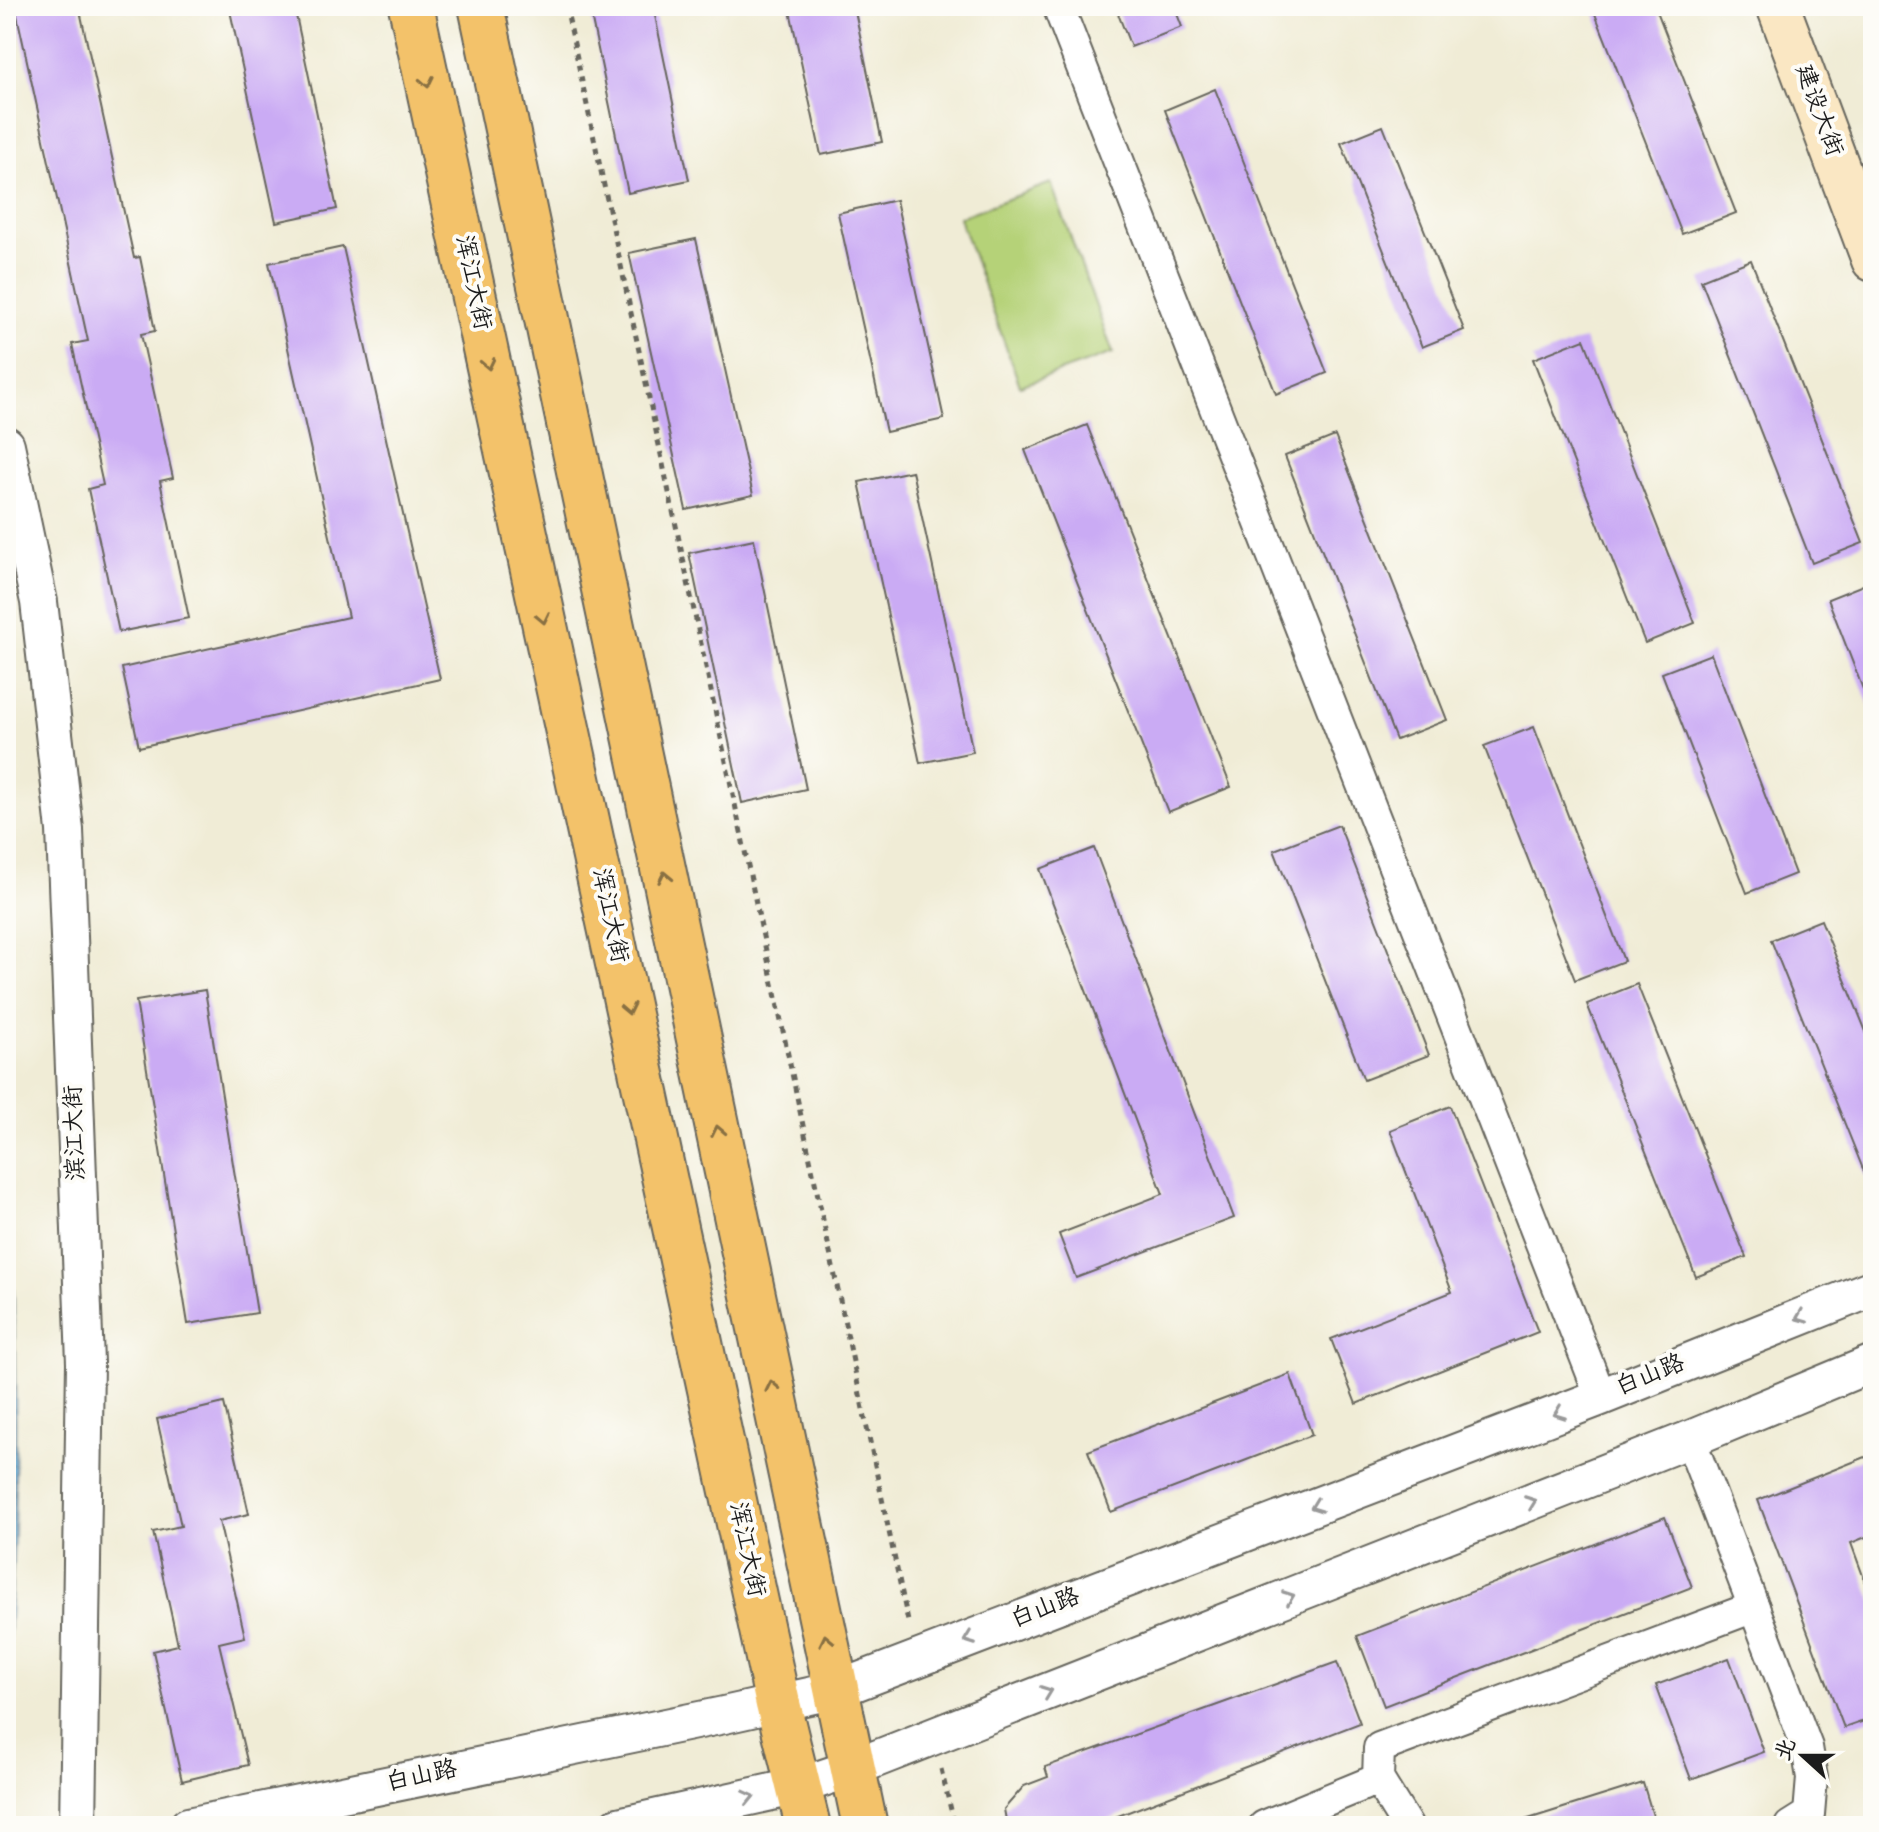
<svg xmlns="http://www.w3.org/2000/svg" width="1879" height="1832" viewBox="0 0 1879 1832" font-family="'Gochi Hand','LXGW WenKai TC',sans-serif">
<defs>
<pattern id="water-ripples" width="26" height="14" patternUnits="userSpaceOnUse" patternTransform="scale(2)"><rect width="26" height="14" fill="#5ea9d6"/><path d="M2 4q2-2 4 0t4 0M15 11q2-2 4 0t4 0" fill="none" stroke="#4d89ad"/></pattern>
</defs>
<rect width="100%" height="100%" fill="#fdfcf7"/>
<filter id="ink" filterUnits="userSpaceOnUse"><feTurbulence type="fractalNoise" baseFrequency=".0125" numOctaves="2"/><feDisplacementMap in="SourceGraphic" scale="16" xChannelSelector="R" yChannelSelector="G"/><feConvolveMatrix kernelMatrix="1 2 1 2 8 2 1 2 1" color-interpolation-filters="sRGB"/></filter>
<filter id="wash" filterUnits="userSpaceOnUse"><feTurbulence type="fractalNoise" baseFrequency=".006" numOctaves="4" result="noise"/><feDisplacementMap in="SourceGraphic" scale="32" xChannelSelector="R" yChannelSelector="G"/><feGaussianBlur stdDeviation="1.8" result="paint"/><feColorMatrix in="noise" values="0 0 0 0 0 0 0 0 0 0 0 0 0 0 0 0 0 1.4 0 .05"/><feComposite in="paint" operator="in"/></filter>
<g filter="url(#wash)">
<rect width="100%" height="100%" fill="#f0ecd6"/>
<path fill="#b5d278" stroke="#68774a" stroke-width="2" d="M 1051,183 L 1113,353 L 1020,386 L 959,217 Z"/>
<path fill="url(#water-ripples)" stroke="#3d6279" stroke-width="2" d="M 6,1173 C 9,1220 13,1266 14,1313 C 17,1434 16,1556 6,1677 Z"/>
<g id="blocks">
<g fill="#caabf4">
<path d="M 15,6 L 79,6 L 134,258 L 140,257 L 155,331 L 141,334 L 173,478 L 160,481 L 189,618 L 119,632 L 88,489 L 103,485 L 72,344 L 88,341 Z"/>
<path d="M 229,6 L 294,6 L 337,209 L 276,222 Z"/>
<path d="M 589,6 L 653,6 L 689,180 L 628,193 Z"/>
<path d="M 789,6 L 854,6 L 882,142 L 821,155 Z"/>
<path d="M 1115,6 L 1174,6 L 1182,27 L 1131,47 Z"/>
<path d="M 1592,6 L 1655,6 L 1736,213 L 1682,234 Z"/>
<path d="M 1215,89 L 1327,373 L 1276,394 L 1165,110 Z"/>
<path d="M 1383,126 L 1464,330 L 1422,347 L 1341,143 Z"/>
<path d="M 896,200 L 944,419 L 886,432 L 838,213 Z"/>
<path d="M 696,239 L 753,495 L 686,510 L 629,253 Z"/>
<path d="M 343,247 L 440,679 L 139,747 L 122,668 L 348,617 L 269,263 Z"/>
<path d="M 1751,260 L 1863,543 L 1812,563 L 1701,280 Z"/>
<path d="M 1584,339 L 1695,623 L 1645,643 L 1533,359 Z"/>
<path d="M 1087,425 L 1231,787 L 1168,812 L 1025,450 Z"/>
<path d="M 1335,436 L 1447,720 L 1396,740 L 1285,456 Z"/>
<path d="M 912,471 L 973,752 L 920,763 L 859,482 Z"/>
<path d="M 754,539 L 806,789 L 742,803 L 689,553 Z"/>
<path d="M 1873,581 L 1873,715 L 1828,599 Z"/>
<path d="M 1711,654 L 1795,874 L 1747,893 L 1662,673 Z"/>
<path d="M 1534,727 L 1624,961 L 1575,980 L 1484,746 Z"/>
<path d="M 1339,825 L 1429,1055 L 1364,1080 L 1274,850 Z"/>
<path d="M 1094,848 L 1234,1218 L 1076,1278 L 1059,1234 L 1163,1194 L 1040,869 Z"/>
<path d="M 1821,920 L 1873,1049 L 1873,1194 L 1771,940 Z"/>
<path d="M 1637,984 L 1746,1257 L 1696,1277 L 1587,1004 Z"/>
<path d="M 205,990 L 257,1313 L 188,1324 L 136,1001 Z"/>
<path d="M 1450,1106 L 1538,1332 L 1356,1404 L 1331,1339 L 1452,1292 L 1390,1130 Z"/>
<path d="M 1290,1374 L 1312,1435 L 1111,1512 L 1088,1451 Z"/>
<path d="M 224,1403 L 249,1514 L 219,1521 L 245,1637 L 219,1643 L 248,1765 L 182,1781 L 153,1651 L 178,1645 L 153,1532 L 181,1526 L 157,1419 Z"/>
<path d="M 1873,1454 L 1873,1534 L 1851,1543 L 1873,1603 L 1873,1718 L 1844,1728 L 1758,1500 Z"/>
<path d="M 1665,1517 L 1692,1587 L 1384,1706 L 1357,1636 Z"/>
<path d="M 1729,1658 L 1764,1752 L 1691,1779 L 1656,1685 Z"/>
<path d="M 1337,1662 L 1360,1723 L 1092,1826 L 1007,1826 L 1004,1809 L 1024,1786 L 1048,1777 L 1045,1767 Z"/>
<path d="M 1643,1783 L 1656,1826 L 1509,1826 L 1509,1825 Z"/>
</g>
</g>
</g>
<g filter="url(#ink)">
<use href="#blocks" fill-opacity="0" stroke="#66655d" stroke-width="2"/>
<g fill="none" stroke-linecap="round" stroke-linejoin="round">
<g stroke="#66655d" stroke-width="34">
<g id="minor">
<path d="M 1058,6 L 1601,1397"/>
<path d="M 1690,1439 L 1807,1747 L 1812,1778 L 1809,1814 L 1790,1826"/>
<path d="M 1378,1779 L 1407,1826"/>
<path d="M 1264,1826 L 1378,1779 L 1379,1748 L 1754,1607"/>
</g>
</g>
<g stroke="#66655d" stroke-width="40">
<g id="tertiary">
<path d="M 6,445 L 39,602 L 65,830 L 85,1363 L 78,1826"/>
<path d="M 188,1826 L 724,1715 L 836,1690 L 1601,1397 L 1873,1288"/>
<path d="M 618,1826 L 799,1786 L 853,1768 L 1690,1439 L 1873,1363"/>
</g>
</g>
<g stroke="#66655d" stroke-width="46">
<path id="secondary" d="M 1778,6 L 1873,260"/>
</g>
<g stroke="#66655d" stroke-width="48">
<g id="primary">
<path d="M 411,6 L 778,1704 L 808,1826"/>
<path d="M 481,6 L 865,1826"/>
</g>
</g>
<g stroke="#66655d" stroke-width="5" stroke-dasharray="6 6" stroke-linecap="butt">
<path d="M 566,6 L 909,1626"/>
<path d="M 941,1769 L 955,1826"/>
</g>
<use href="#minor" stroke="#fff" stroke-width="30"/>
<use href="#tertiary" stroke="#fff" stroke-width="36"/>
<use href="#secondary" stroke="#fae7c3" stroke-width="42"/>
<use href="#primary" stroke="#f3c26a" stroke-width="44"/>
</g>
<defs><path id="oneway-chevron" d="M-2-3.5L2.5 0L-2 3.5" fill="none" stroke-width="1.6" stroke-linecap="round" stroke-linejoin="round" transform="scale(2)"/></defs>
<g stroke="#886f43">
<use href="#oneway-chevron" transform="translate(427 82) rotate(78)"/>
<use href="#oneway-chevron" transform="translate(488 364) rotate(78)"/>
<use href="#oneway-chevron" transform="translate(543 618) rotate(78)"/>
<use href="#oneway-chevron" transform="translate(665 877) rotate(-102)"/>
<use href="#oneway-chevron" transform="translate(628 1009) rotate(78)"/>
<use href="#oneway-chevron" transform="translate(718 1131) rotate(-102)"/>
<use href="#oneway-chevron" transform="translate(772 1386) rotate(-102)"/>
<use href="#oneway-chevron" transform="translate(826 1640) rotate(-102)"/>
</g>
<g stroke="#999">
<use href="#oneway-chevron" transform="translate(1801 1317) rotate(158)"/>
<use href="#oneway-chevron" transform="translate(1559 1413) rotate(159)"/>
<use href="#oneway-chevron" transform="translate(1531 1502) rotate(-21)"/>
<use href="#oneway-chevron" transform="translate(1316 1506) rotate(159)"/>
<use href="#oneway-chevron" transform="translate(1289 1597) rotate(-21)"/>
<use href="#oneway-chevron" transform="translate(969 1639) rotate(159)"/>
<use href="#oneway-chevron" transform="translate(1047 1692) rotate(-21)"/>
<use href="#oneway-chevron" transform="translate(749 1797) rotate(-13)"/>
</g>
</g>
<g text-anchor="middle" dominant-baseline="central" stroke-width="8" stroke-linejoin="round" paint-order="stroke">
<g font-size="24" fill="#1c1c1c" stroke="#fdfcf7">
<text transform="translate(1817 111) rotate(70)">建设大街</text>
<text transform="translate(471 283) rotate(78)">浑江大街</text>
<text transform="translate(608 916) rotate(78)">浑江大街</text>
<text transform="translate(77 1133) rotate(-92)">滨江大街</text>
<text transform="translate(1651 1377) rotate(-22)">白山路</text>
<text transform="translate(745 1550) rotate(78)">浑江大街</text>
<text transform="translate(1046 1610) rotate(-21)">白山路</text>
<text transform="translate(422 1778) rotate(-12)">白山路</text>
</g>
</g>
<rect width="1879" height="1832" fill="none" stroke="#fdfcf7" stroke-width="32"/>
<g transform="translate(1803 1756) rotate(291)" stroke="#fdfcf7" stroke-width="6" paint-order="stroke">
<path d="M0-6L14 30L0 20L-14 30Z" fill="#1c1c1c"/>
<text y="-12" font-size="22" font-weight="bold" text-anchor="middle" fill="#1c1c1c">北</text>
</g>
</svg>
